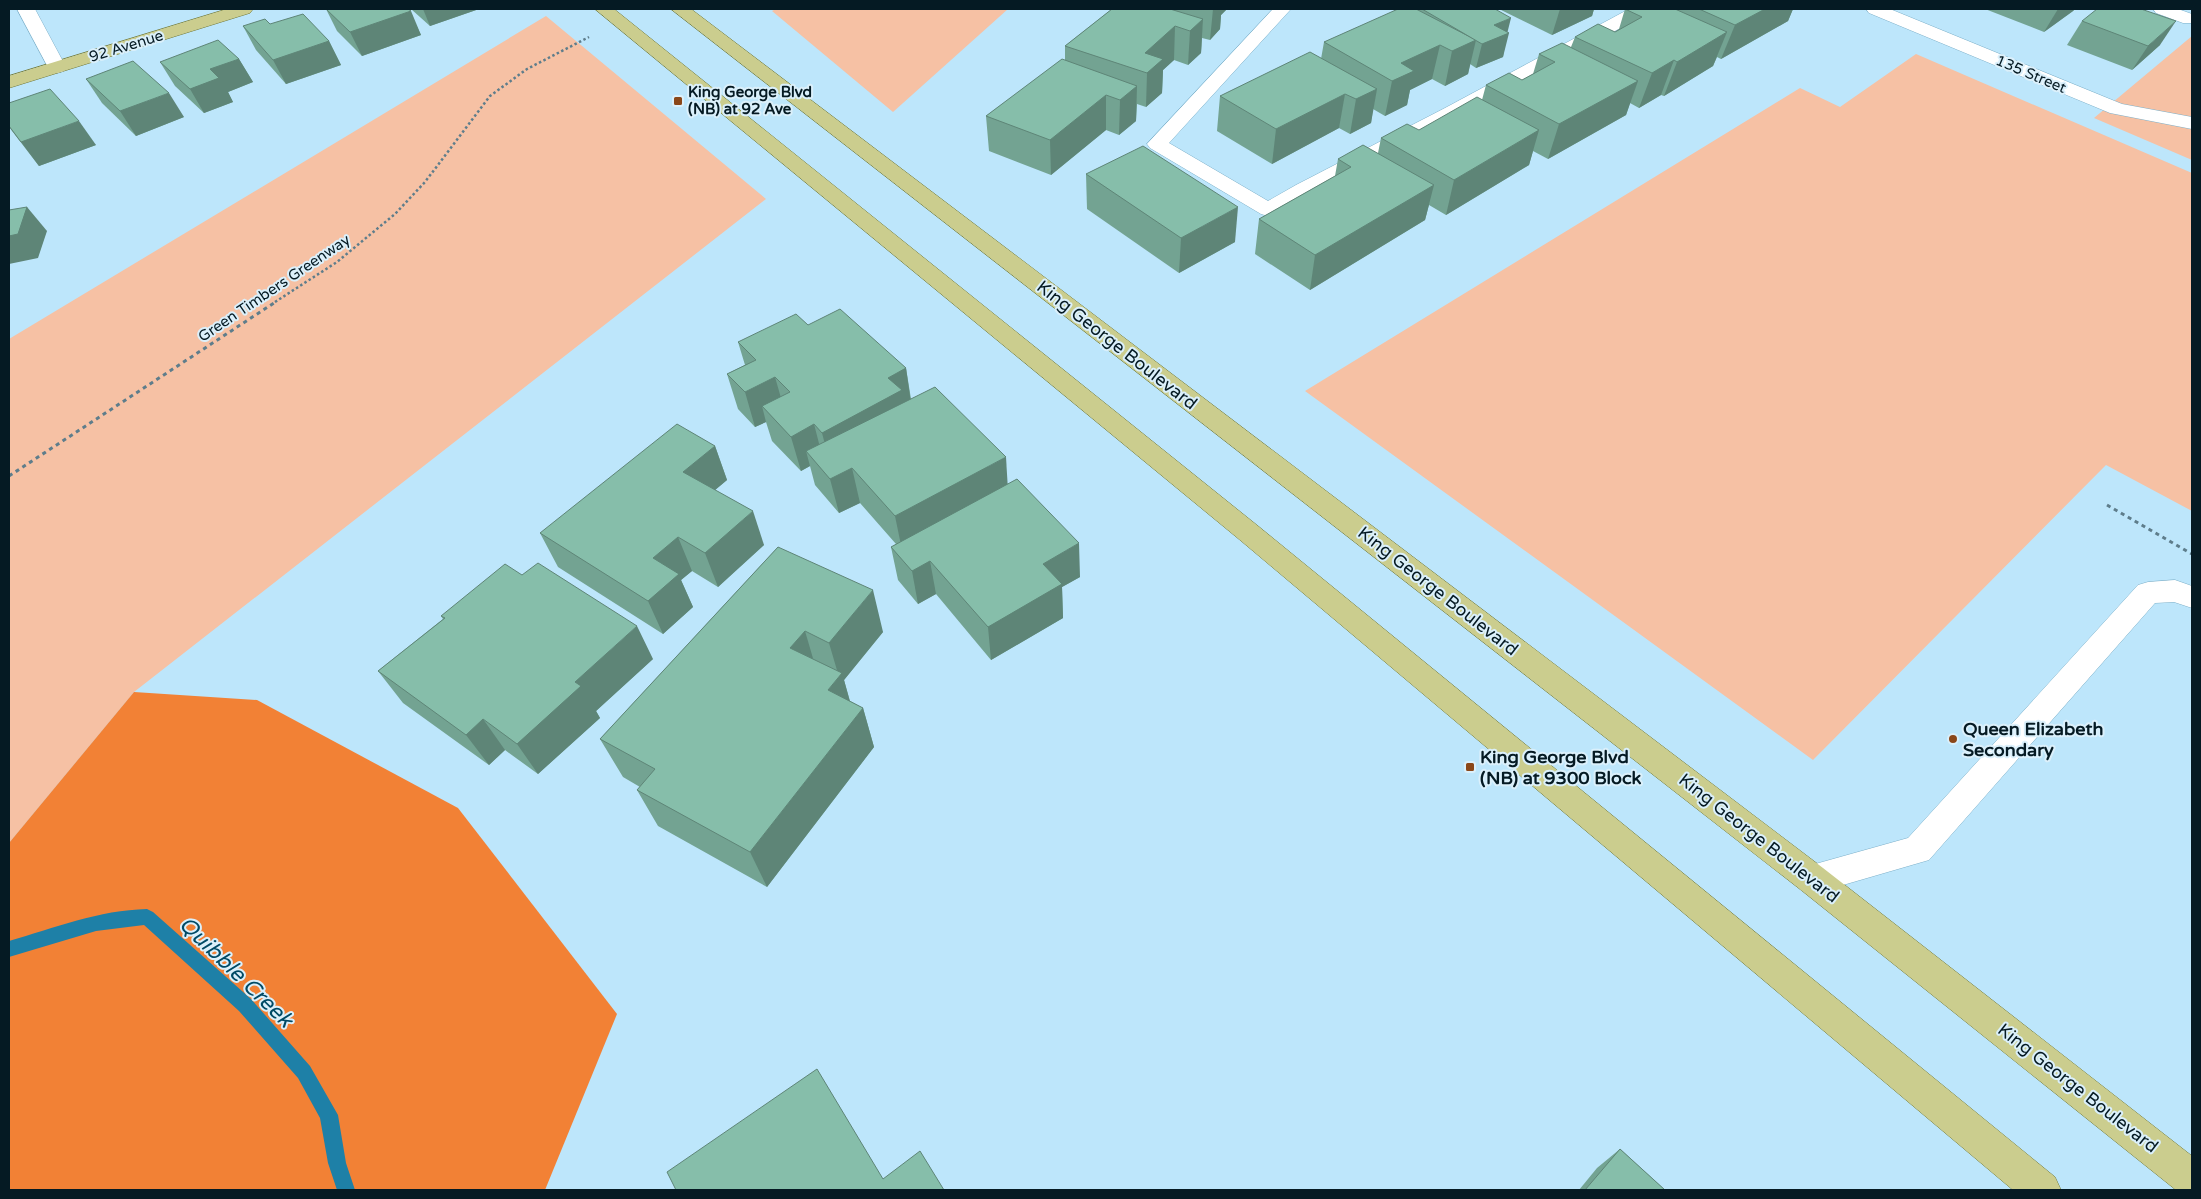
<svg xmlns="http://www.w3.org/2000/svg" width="2201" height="1199" viewBox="0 0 2201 1199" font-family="'Varela Round',sans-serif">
<rect width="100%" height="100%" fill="#bde6fb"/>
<g fill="#f6c1a4">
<path d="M 776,9 L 1008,9 L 893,112 L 772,11 Z"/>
<path d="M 546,16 L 766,199 L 134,692 L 9,843 L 9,339 Z"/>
<path d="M 2192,36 L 2192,160 L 2094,118 Z"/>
<path d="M 1916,54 L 2192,173 L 2192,511 L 2106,465 L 1813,760 L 1305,391 L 1800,88 L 1840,107 Z"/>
</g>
<path fill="#f28135" d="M 134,692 L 257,700 L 458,808 L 617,1014 L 545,1190 L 9,1190 L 9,843 Z"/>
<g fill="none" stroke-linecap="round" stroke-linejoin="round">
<path fill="#1e80a7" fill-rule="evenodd" d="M 147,909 L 153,912 L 251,999 L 310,1066 L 338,1115 L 346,1163 L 355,1190 L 337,1190 L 328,1163 L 320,1118 L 298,1078 L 239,1011 L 144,925 L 96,931 L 9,957 L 9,941 C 54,928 99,910 147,909 Z"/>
<g stroke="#7db0c9" stroke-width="1">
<g id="minor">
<path d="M 17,9 L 35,9 L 66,67 L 64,71 L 57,73 L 50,71 Z"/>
<path d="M 1273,9 L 1291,9 L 1169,143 L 1268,201 L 1296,185 L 1445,108 L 1629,9 L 1649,10 L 1646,14 L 1459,116 L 1310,193 L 1275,214 L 1268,216 L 1261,214 L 1150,148 L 1147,144 Z"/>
<path d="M 1866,9 L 1890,9 L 2122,104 L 2192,117 L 2192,129 L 2110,113 L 1869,13 Z"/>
<path d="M 2153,9 L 2178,9 L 2192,14 L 2192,23 L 2183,23 L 2156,13 Z"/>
<path d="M 2175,580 L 2192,586 L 2192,608 L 2174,602 L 2155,603 L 1929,860 L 1812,894 L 1801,890 L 1796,879 L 1801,868 L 1908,838 L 2138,585 L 2148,582 Z"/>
</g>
</g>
<g stroke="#707838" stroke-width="1">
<g id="major">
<path d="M 227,9 L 253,9 L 250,13 L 9,88 L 9,76 Z"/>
<path d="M 595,9 L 614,9 L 1258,526 L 2055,1177 L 2061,1190 L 2013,1190 L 1240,540 Z"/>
<path d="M 671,9 L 691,9 L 1823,868 L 2192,1156 L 2192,1190 L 2176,1190 L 1801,890 Z"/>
</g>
</g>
<path stroke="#5e7d8b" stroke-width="2.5" stroke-dasharray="2.5 2.5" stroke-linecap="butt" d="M 275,302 L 337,262 L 395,214 L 425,182 L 490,96 L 527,69 L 589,37"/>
<g stroke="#5e7d8b" stroke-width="3" stroke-dasharray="4 4" stroke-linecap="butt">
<path d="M 9,476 L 277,301"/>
<path d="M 2107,505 L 2192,554"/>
</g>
<use href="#minor" fill="#fff" fill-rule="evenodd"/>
<use href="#major" fill="#cbcd8e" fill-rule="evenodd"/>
</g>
<g fill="#73a392">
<path d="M 326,9 L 408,9 L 421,35 L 362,56 L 337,31 Z"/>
<path d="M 411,9 L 479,9 L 430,26 Z"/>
<path d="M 1112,9 L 1227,9 L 1221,15 L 1220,29 L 1210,40 L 1202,38 L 1201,53 L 1188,65 L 1174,60 L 1163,70 L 1162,93 L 1146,107 L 1137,104 L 1136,121 L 1119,135 L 1106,130 L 1051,175 L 989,151 L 986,116 L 1065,60 L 1065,46 Z"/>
<path d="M 1419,9 L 1495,9 L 1507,32 L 1503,57 L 1476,68 L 1470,64 L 1468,74 L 1445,86 L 1432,79 L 1410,90 L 1407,105 L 1385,116 L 1373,109 L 1371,123 L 1350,134 L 1339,128 L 1272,164 L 1217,131 L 1220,96 L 1321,59 L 1324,42 L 1419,10 Z"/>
<path d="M 1499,9 L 1594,9 L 1592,16 L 1552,35 Z"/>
<path d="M 1625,9 L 1793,9 L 1788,21 L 1721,59 L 1717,57 L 1713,66 L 1664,96 L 1661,95 L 1639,108 L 1630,103 L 1626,115 L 1548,159 L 1533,151 L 1529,165 L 1446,215 L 1429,205 L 1425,220 L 1310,290 L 1255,254 L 1259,219 L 1335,176 L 1338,159 L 1378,153 L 1381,138 L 1419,130 L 1482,100 L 1486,85 L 1522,80 L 1533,74 L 1539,54 L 1571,47 L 1575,37 L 1615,32 L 1619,29 Z"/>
<path d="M 1985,9 L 2075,9 L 2073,11 L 2044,32 Z"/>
<path d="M 2082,21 L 2160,45 L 2132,70 L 2067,45 Z"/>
<path d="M 270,24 L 329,41 L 341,65 L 286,84 L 256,50 L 243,26 Z"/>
<path d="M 239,59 L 253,82 L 228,92 L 233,102 L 204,113 L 175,86 L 160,62 Z"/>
<path d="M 86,79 L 184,117 L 136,136 L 102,103 Z"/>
<path d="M 9,103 L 96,145 L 39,166 L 9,127 Z"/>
<path d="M 1086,174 L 1235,242 L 1179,273 L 1087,209 Z"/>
<path d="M 808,325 L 906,368 L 911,399 L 1008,484 L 1080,577 L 1062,587 L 1063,618 L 991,660 L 936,594 L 918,604 L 898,580 L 891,547 L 896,544 L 860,503 L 839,513 L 815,485 L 810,466 L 801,471 L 772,441 L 766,422 L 755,427 L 738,409 L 727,374 L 745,365 L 738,342 Z"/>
<path d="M 715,446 L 727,480 L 715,490 L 764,545 L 718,587 L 692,571 L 681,580 L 693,607 L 663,634 L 558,567 L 540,533 Z"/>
<path d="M 778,547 L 883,632 L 844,680 L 850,701 L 863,708 L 874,747 L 767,887 L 658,826 L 637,790 L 640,787 L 623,777 L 600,739 Z"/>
<path d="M 441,616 L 653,659 L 596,711 L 600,718 L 538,774 L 505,750 L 489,765 L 403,703 L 378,671 L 443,619 Z"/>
<path d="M 1620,1149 L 1665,1190 L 1579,1190 L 1597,1168 Z"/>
</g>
<g fill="#5e8577">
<path d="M 423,9 L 479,9 L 430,26 Z"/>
<path d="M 1213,9 L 1227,9 L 1221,15 L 1220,29 L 1210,40 Z"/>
<path d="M 1560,9 L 1594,9 L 1592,16 L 1552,35 Z"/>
<path d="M 1765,9 L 1793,9 L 1788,21 L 1721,59 L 1735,25 Z"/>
<path d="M 2058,9 L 2075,9 L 2073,11 L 2044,32 Z"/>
<path d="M 411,11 L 421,35 L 362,56 L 350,32 Z"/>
<path d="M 1511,18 L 1507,34 L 1509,33 L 1503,57 L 1476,68 L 1482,44 L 1494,25 Z"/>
<path d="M 1203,19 L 1201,53 L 1188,65 L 1190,31 Z"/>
<path d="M 2176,21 L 2160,45 L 2132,70 L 2148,46 Z"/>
<path d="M 1175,26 L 1174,60 L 1163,70 L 1162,93 L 1146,107 L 1147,73 L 1145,53 Z"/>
<path d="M 1727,32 L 1713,66 L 1664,96 L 1677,62 Z"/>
<path d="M 1476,40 L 1468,74 L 1445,86 L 1452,51 Z"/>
<path d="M 329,41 L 341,65 L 286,84 L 273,60 Z"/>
<path d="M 1440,45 L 1432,79 L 1410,90 L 1407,105 L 1385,116 L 1392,81 L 1401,63 Z"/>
<path d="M 239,59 L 253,82 L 228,92 L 233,102 L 204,113 L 190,89 L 210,69 Z"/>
<path d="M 1674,60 L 1661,95 L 1639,108 L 1652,73 Z"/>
<path d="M 1638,81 L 1626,115 L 1548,159 L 1559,124 Z"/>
<path d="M 1137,86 L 1136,121 L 1119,135 L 1120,100 Z"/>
<path d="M 1377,89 L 1371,123 L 1350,134 L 1356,99 Z"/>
<path d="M 169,93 L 184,117 L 136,136 L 120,111 Z"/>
<path d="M 1345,94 L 1339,128 L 1272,164 L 1276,129 Z"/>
<path d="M 1106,95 L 1106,130 L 1051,175 L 1050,140 Z"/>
<path d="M 79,121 L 96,145 L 39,166 L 21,142 Z"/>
<path d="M 1539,130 L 1529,165 L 1446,215 L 1454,180 Z"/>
<path d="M 1434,185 L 1425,220 L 1310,290 L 1315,255 Z"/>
<path d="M 27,207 L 47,231 L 38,258 L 9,264 L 9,236 Z"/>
<path d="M 1238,207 L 1235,242 L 1179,273 L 1181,238 Z"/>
<path d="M 906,368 L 911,403 L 831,467 L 822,433 L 888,378 Z"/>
<path d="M 775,377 L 785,412 L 762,406 L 766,422 L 755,427 L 745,392 Z"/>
<path d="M 814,424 L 823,459 L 806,451 L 810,466 L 801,471 L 791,437 Z"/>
<path d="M 715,446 L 727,480 L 696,506 L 683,472 Z"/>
<path d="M 1006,457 L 1008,491 L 902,550 L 895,516 Z"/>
<path d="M 852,468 L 860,503 L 839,513 L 830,479 Z"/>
<path d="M 753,511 L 764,545 L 718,587 L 705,553 Z"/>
<path d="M 678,537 L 692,571 L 681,580 L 693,607 L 663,634 L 648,601 L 653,558 Z"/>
<path d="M 1079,543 L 1080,577 L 1062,587 L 1063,618 L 991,660 L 988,627 L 1043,564 Z"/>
<path d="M 930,561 L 936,594 L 918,604 L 912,571 Z"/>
<path d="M 873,590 L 883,632 L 844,680 L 853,713 L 828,690 L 839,677 L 829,643 Z"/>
<path d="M 637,626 L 653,659 L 596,711 L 600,718 L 538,774 L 517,744 L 575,682 Z"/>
<path d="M 805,631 L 817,672 L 790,648 Z"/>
<path d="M 863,708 L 874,747 L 767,887 L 750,852 Z"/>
<path d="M 483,719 L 505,750 L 489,765 L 466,735 Z"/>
</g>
<g fill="#86beaa" stroke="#5e8577">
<path d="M 326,9 L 408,9 L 411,11 L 350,32 Z"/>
<path d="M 1112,9 L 1170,9 L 1203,19 L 1190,31 L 1175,26 L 1145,53 L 1163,59 L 1147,73 L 1065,46 Z"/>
<path d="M 1398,9 L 1416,9 L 1476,40 L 1452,51 L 1440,45 L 1401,63 L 1414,71 L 1392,81 L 1324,42 Z"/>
<path d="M 1422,9 L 1495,9 L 1511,18 L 1494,25 L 1509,33 L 1482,44 Z"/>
<path d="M 1625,9 L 1675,9 L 1727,32 L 1677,62 L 1674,60 L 1652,73 L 1575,37 L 1598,24 L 1615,32 L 1642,17 Z"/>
<path d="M 1699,9 L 1765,9 L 1735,25 Z"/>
<path d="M 2097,9 L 2141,9 L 2176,21 L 2148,46 L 2082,21 Z"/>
<path d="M 303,14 L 329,41 L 273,60 L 243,26 L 265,19 L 270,24 Z"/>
<path d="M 218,40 L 239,59 L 210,69 L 219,78 L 190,89 L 160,62 Z"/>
<path d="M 1562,43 L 1638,81 L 1559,124 L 1486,85 L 1509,73 L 1522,80 L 1555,62 L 1539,54 Z"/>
<path d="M 1310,52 L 1377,89 L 1356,99 L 1345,94 L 1276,129 L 1220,96 Z"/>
<path d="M 1062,59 L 1137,86 L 1120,100 L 1106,95 L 1050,140 L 986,116 Z"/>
<path d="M 133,61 L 169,93 L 120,111 L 86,79 Z"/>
<path d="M 50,89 L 79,121 L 21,142 L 9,126 L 9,103 Z"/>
<path d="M 1477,97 L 1539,130 L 1454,180 L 1381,138 L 1407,124 L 1419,130 Z"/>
<path d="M 1363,145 L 1434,185 L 1315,255 L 1259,219 L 1351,167 L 1338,159 Z"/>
<path d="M 1143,146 L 1238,207 L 1181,238 L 1086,174 Z"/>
<path d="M 27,207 L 18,234 L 9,236 L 9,210 Z"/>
<path d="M 840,309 L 906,368 L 888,378 L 902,390 L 822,433 L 814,424 L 791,437 L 762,406 L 790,392 L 775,377 L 745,392 L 727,374 L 756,360 L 738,342 L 796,314 L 808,325 Z"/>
<path d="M 935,387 L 1006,457 L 895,516 L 852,468 L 830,479 L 806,451 Z"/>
<path d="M 677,424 L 715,446 L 683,472 L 753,511 L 705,553 L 678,537 L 653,558 L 679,574 L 648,601 L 540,533 Z"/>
<path d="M 1017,479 L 1079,543 L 1043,564 L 1062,584 L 988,627 L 930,561 L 912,571 L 891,547 Z"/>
<path d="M 778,547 L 873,590 L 829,643 L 805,631 L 790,648 L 842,673 L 828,690 L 863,708 L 750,852 L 637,790 L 655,769 L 600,739 Z"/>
<path d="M 538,563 L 637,626 L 575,682 L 581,686 L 517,744 L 483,719 L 466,735 L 378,671 L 445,618 L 441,616 L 505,564 L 522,575 Z"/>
<path d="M 817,1069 L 883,1179 L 920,1151 L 944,1190 L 676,1190 L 667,1172 Z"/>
<path d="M 1620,1149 L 1665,1190 L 1585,1190 Z"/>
</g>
<g fill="#8a4719" stroke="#dbf0fb" stroke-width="2">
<rect x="673" y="96" width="10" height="10" rx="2.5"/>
<circle cx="1953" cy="739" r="5"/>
<rect x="1465" y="762" width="10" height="10" rx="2.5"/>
</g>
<g text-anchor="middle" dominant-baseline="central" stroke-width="4" stroke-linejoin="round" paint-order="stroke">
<g font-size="15" fill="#051a23" stroke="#dbf0fb">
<text transform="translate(126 46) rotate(-17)">92 Avenue</text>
<text transform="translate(2031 74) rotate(23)">135 Street</text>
<text transform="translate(274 288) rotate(-34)">Green Timbers Greenway</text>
</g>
<g font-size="15" font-weight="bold" fill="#051a23" stroke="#dbf0fb" text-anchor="start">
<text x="688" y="92">King George Blvd<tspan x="688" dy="17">(NB) at 92 Ave</tspan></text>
</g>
<g font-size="18" fill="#051a23" stroke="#dbf0fb">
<text transform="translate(1117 345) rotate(38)">King George Boulevard</text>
<text transform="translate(1438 591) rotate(38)">King George Boulevard</text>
<text transform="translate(1759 838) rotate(38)">King George Boulevard</text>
<text transform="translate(2078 1088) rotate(38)">King George Boulevard</text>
</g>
<g font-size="18" font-weight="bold" fill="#051a23" stroke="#dbf0fb" text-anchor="start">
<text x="1963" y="729">Queen Elizabeth<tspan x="1963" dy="21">Secondary</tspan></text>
<text x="1480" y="757">King George Blvd<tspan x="1480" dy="21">(NB) at 9300 Block</tspan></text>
</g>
<g font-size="22" font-style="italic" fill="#004a65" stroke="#dbf0fb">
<text transform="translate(236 972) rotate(44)">Quibble Creek</text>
</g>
</g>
<rect width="2201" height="1199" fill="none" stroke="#051a23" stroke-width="20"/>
</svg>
